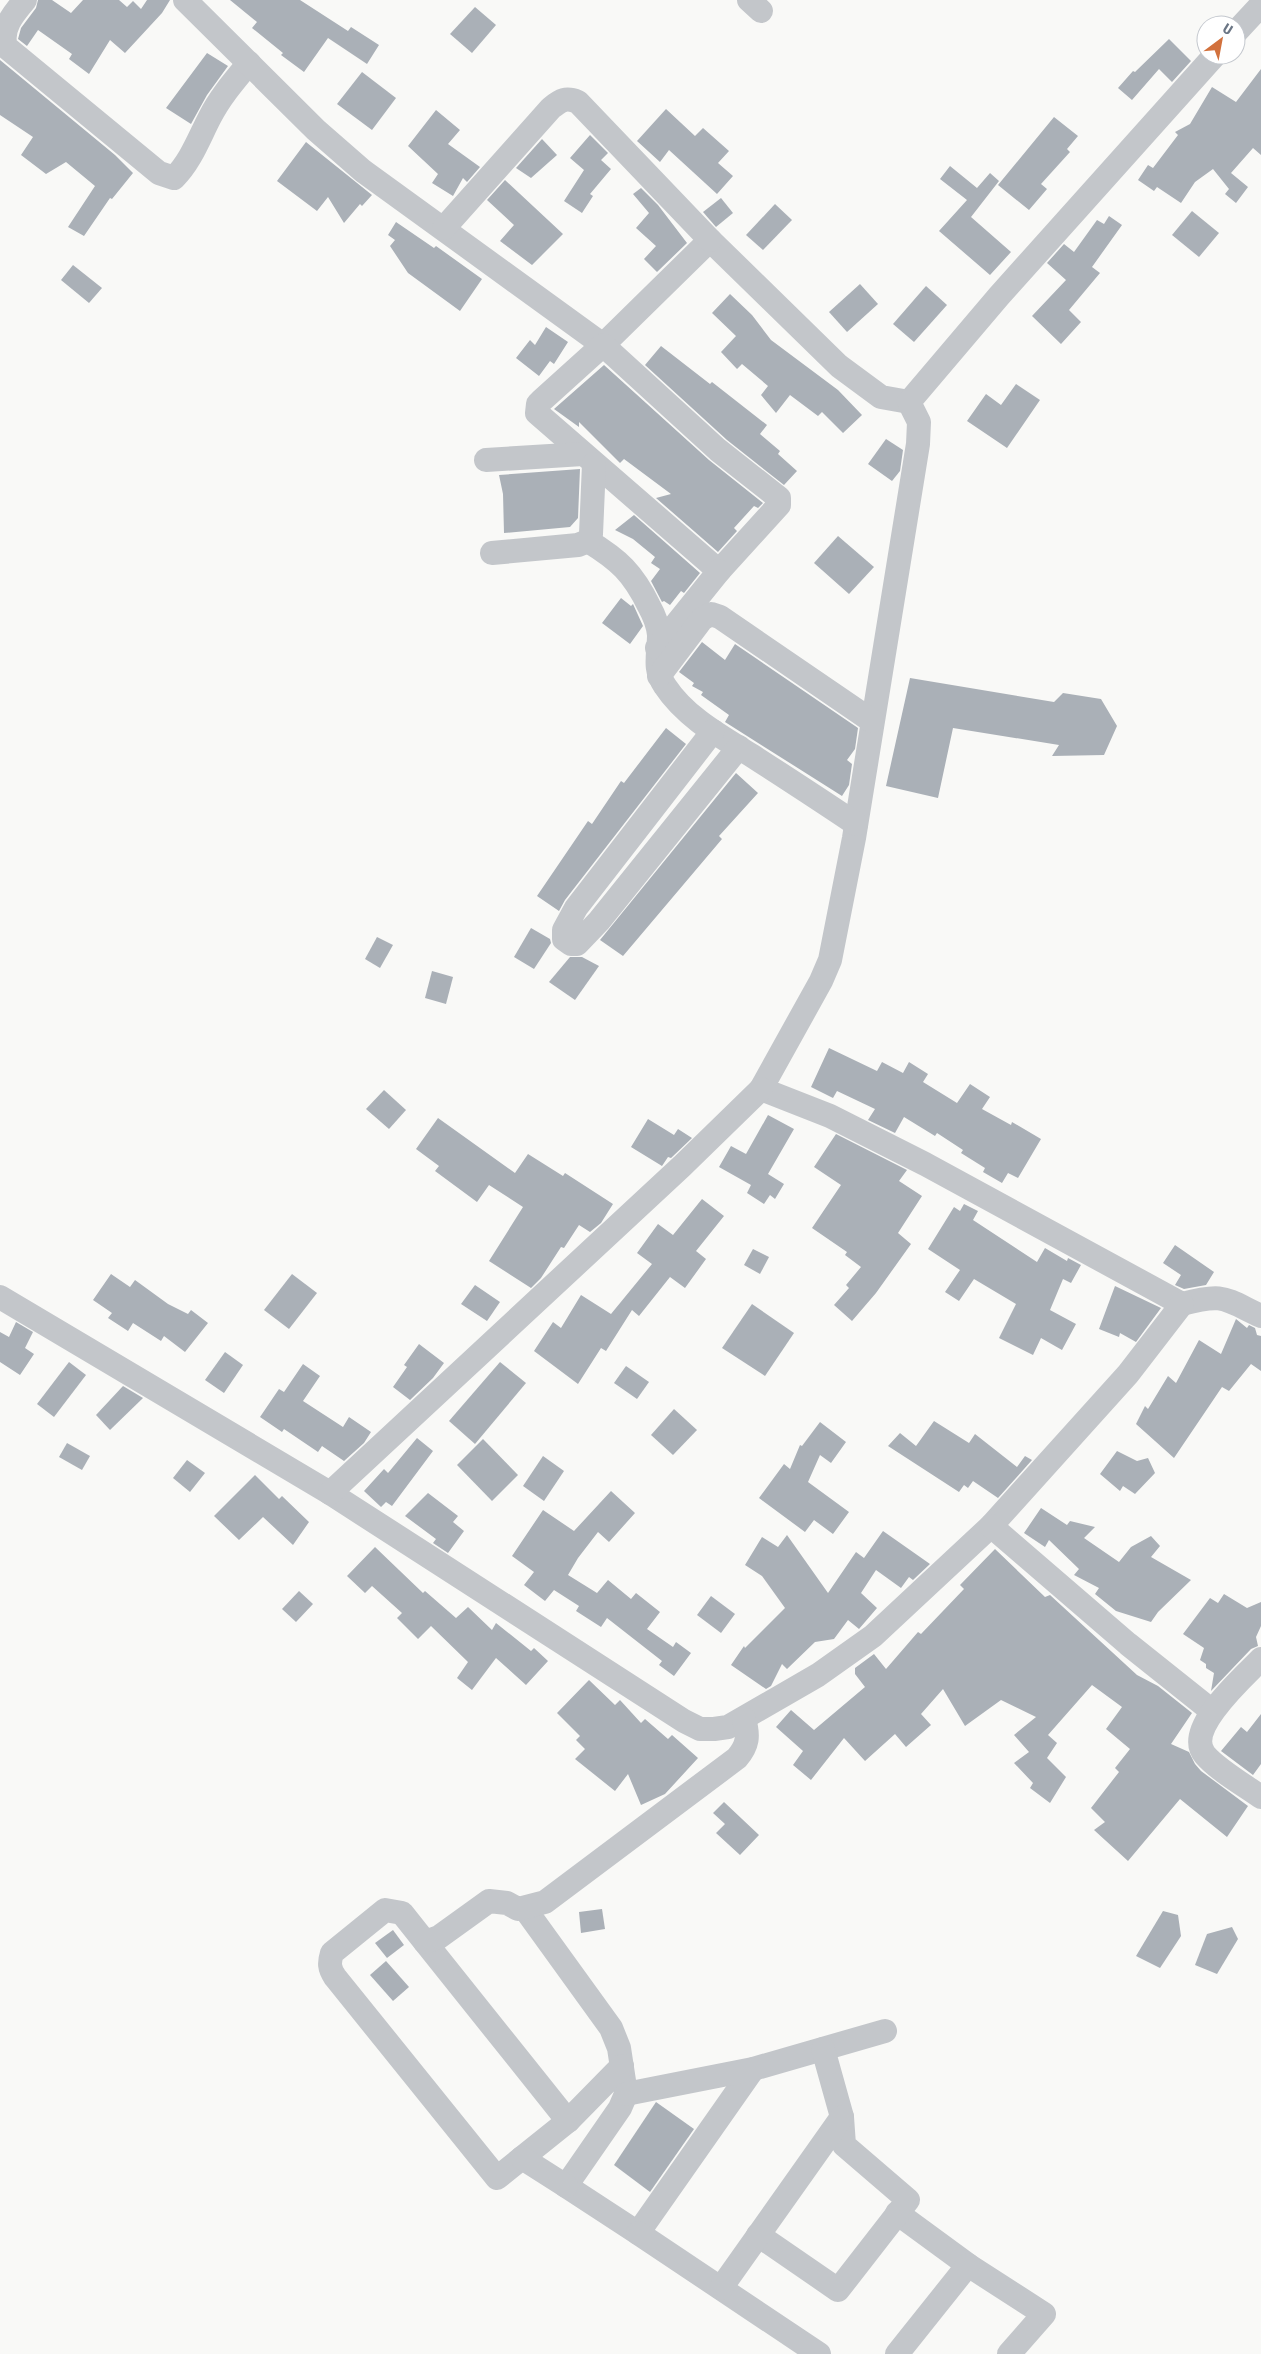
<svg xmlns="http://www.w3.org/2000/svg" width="1261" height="2354" viewBox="0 0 1261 2354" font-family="'Fira Sans Condensed',sans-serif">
<rect width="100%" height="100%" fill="#f9f9f7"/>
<g fill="#aab0b7">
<path d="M 38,0 L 52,0 L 71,13 L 83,0 L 119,0 L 127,7 L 133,1 L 141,9 L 147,0 L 170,0 L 162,13 L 125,53 L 110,40 L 89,74 L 69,59 L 72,54 L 38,30 L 27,46 L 18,39 L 21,28 L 36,8 Z"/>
<path d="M 230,0 L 300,0 L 348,31 L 351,27 L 379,45 L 367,64 L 328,38 L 304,72 L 281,55 L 283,53 L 252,28 L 257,22 Z"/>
<path d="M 475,7 L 496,25 L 472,53 L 450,34 Z"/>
<path d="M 1169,39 L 1191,61 L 1172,82 L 1159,69 L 1132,100 L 1118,88 L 1133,71 L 1135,72 Z"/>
<path d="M 207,53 L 228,66 L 207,95 L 191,124 L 166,108 Z"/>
<path d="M 0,60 L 115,155 L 133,173 L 112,199 L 110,198 L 84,236 L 68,227 L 95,186 L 66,162 L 46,174 L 21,155 L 33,137 L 0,115 Z"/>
<path d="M 1261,69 L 1261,155 L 1253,148 L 1231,173 L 1248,187 L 1236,203 L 1225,194 L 1229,189 L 1213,169 L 1195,182 L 1181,203 L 1157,187 L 1154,191 L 1138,180 L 1148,165 L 1153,168 L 1178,135 L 1175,132 L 1190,124 L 1212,87 L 1236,102 Z"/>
<path d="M 362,72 L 396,98 L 372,130 L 337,104 Z"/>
<path d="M 666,109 L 695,136 L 703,128 L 729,151 L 718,163 L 733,176 L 717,194 L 669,150 L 660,162 L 637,141 Z"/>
<path d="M 436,110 L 460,130 L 448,144 L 480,167 L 467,182 L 463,178 L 453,196 L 432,183 L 438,174 L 408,146 Z"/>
<path d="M 1054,117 L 1078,136 L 1067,149 L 1070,152 L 1041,184 L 1047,189 L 1029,210 L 998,185 Z"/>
<path d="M 590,135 L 608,153 L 601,160 L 611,169 L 590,194 L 593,196 L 582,213 L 564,201 L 584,170 L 570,158 Z"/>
<path d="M 542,139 L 557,155 L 531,178 L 516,168 Z"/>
<path d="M 306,142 L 372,195 L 362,206 L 360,204 L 344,223 L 328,197 L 317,211 L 277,181 Z"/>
<path d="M 950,166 L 977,188 L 990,173 L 999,181 L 971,217 L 1011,252 L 990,275 L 939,231 L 967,200 L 940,179 Z"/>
<path d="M 505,180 L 563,234 L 532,265 L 500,241 L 514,225 L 487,200 Z"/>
<path d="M 641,188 L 658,205 L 687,243 L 657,272 L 644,259 L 656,246 L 636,228 L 649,213 L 633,194 Z"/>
<path d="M 721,198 L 733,213 L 716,227 L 703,212 Z"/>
<path d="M 775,204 L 792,220 L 763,250 L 746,235 Z"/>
<path d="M 1192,211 L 1219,233 L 1199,257 L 1172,235 Z"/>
<path d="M 1109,216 L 1122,225 L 1092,267 L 1100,273 L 1069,310 L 1081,322 L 1061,344 L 1032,316 L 1066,280 L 1047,263 L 1064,244 L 1074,252 L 1097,220 L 1104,224 Z"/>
<path d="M 396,222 L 434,248 L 436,246 L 482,279 L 460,311 L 408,273 L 390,246 L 395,240 L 388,235 Z"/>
<path d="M 73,265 L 102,288 L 89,303 L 61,280 Z"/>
<path d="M 860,284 L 878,304 L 847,332 L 829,312 Z"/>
<path d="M 926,286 L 947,305 L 914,342 L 893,324 Z"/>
<path d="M 730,294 L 752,315 L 771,340 L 838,390 L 862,415 L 843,433 L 822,412 L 818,416 L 790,395 L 776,413 L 761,395 L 768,386 L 742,364 L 737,369 L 721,352 L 736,336 L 712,313 Z"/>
<path d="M 546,327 L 568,342 L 554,364 L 550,361 L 539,376 L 516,358 L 530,340 L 535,345 Z"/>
<path d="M 661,346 L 710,384 L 712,382 L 767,425 L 760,434 L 780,451 L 778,454 L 797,471 L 784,485 L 727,440 L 645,365 Z"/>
<path d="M 604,365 L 709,460 L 763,503 L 758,508 L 754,506 L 734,528 L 737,531 L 718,552 L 656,498 L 671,494 L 624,459 L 620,463 L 579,422 L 579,427 L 554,409 Z"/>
<path d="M 1016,384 L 1040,400 L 1007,448 L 967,421 L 986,394 L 1001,405 Z"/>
<path d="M 886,439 L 903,450 L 900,471 L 892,481 L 868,464 Z"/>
<path d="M 580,469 L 578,518 L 570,527 L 504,533 L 503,494 L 499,475 Z"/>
<path d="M 634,515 L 700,573 L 684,593 L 681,591 L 670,605 L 664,601 L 662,602 L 651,581 L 660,569 L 651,563 L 655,557 L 633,539 L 615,530 Z"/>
<path d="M 838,536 L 874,567 L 849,594 L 814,563 Z"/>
<path d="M 621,598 L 631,606 L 633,604 L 643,626 L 630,644 L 602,623 Z"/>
<path d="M 702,642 L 725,660 L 735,644 L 858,728 L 855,749 L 847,760 L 852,764 L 849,785 L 842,796 L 725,722 L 729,715 L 701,695 L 703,692 L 692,686 L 694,683 L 679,672 Z"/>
<path d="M 910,678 L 1054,702 L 1063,693 L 1101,699 L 1117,726 L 1104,755 L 1052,756 L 1059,745 L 953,728 L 938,798 L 886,786 Z"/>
<path d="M 666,728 L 686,744 L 565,900 L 559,911 L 537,896 L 588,821 L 592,824 L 621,781 L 624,783 Z"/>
<path d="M 736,773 L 758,793 L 719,836 L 722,839 L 623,956 L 600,940 Z"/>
<path d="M 531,928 L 550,939 L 551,943 L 534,969 L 514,957 Z"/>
<path d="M 377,937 L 393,945 L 380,968 L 365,959 Z"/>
<path d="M 570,957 L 582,957 L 599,966 L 575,1000 L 549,982 Z"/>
<path d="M 432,971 L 453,977 L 446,1004 L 425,998 Z"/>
<path d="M 829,1048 L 877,1071 L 882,1062 L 903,1073 L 909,1062 L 928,1074 L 923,1082 L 957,1103 L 970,1084 L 990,1097 L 982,1109 L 1011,1125 L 1012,1122 L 1041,1139 L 1018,1178 L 1008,1173 L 1002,1183 L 983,1172 L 985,1168 L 961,1153 L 963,1150 L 937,1133 L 935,1136 L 904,1117 L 895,1133 L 868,1120 L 875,1109 L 837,1091 L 833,1098 L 811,1087 Z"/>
<path d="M 384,1090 L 406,1110 L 389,1129 L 366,1109 Z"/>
<path d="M 768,1115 L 794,1129 L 768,1174 L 784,1184 L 775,1199 L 770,1195 L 764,1204 L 747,1193 L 751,1185 L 719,1167 L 731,1146 L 746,1154 Z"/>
<path d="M 438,1118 L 515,1173 L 528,1154 L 563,1176 L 565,1173 L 613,1204 L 601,1223 L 590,1232 L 579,1225 L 564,1248 L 561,1247 L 541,1278 L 531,1288 L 489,1261 L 523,1207 L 489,1185 L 477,1202 L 435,1171 L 439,1166 L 416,1149 Z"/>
<path d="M 648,1119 L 674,1135 L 678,1129 L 692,1138 L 671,1158 L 668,1157 L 662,1166 L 631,1147 Z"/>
<path d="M 836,1134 L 907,1170 L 899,1181 L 922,1196 L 898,1233 L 911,1244 L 876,1293 L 852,1321 L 834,1305 L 849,1288 L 846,1285 L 861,1267 L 845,1255 L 847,1252 L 812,1228 L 841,1185 L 814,1167 Z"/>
<path d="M 702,1199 L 724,1216 L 696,1251 L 706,1259 L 685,1288 L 670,1277 L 639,1316 L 632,1310 L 606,1351 L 601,1348 L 578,1384 L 534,1351 L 553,1322 L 561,1328 L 581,1295 L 611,1314 L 652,1264 L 637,1253 L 658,1224 L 673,1235 Z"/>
<path d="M 964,1204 L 978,1211 L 973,1220 L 1037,1262 L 1045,1248 L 1067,1261 L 1068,1258 L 1081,1265 L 1071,1283 L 1063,1279 L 1050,1310 L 1076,1324 L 1062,1350 L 1041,1338 L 1033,1355 L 999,1338 L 1016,1304 L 974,1279 L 959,1301 L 945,1292 L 960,1270 L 928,1249 L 954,1207 L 960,1211 Z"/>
<path d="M 1175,1245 L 1214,1272 L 1206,1285 L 1184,1289 L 1175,1285 L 1181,1275 L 1163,1263 Z"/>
<path d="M 753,1249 L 769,1257 L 760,1274 L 744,1265 Z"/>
<path d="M 111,1274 L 130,1287 L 135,1280 L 168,1304 L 188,1314 L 191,1310 L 208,1323 L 185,1352 L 164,1336 L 161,1341 L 133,1323 L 128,1331 L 108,1318 L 112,1313 L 93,1300 Z"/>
<path d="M 292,1274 L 317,1293 L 289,1329 L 264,1310 Z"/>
<path d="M 475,1285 L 500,1302 L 487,1321 L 461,1304 Z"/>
<path d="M 1115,1286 L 1161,1308 L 1136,1342 L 1120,1333 L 1119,1337 L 1099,1329 Z"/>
<path d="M 752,1304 L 794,1333 L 765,1376 L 722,1348 Z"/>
<path d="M 1236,1319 L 1247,1328 L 1249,1325 L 1255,1328 L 1257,1335 L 1261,1336 L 1261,1371 L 1251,1364 L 1229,1391 L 1222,1387 L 1174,1458 L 1136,1424 L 1145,1406 L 1148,1409 L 1168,1376 L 1176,1383 L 1199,1340 L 1221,1354 Z"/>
<path d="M 16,1322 L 33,1332 L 25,1348 L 34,1354 L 20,1375 L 0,1362 L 0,1332 L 9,1337 Z"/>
<path d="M 419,1344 L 444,1363 L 433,1378 L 410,1400 L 393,1387 L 407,1367 L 404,1365 Z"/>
<path d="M 225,1352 L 243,1365 L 224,1393 L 205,1380 Z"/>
<path d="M 69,1362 L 86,1375 L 54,1417 L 37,1404 Z"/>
<path d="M 500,1362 L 526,1383 L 475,1444 L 449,1421 Z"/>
<path d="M 303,1364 L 320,1376 L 303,1401 L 343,1427 L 349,1417 L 371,1432 L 364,1443 L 344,1461 L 322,1446 L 318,1452 L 284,1429 L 282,1432 L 260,1417 L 279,1389 L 284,1392 Z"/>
<path d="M 626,1366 L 649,1382 L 637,1399 L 614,1383 Z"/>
<path d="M 123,1386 L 143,1398 L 110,1430 L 96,1415 Z"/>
<path d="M 674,1409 L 697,1430 L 673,1455 L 651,1435 Z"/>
<path d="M 934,1421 L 969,1443 L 975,1434 L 1017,1467 L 1025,1456 L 1032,1460 L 998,1498 L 973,1481 L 968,1488 L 964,1485 L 959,1492 L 888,1446 L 900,1433 L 916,1446 Z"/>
<path d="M 820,1422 L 846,1442 L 831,1463 L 820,1455 L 808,1482 L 849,1512 L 833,1534 L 814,1520 L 805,1532 L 759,1498 L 784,1464 L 790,1469 L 800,1445 L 802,1446 Z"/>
<path d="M 417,1438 L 433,1451 L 392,1506 L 386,1502 L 381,1507 L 364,1491 L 384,1469 L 388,1473 Z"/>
<path d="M 483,1439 L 518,1475 L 492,1501 L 457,1465 Z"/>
<path d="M 67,1443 L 90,1456 L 82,1470 L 59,1457 Z"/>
<path d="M 1117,1451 L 1137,1461 L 1148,1458 L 1155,1473 L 1135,1494 L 1123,1486 L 1120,1491 L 1100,1474 Z"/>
<path d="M 543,1456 L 564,1471 L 544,1501 L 523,1486 Z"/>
<path d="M 187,1460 L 205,1473 L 190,1492 L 173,1478 Z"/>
<path d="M 255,1475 L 279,1499 L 282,1496 L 309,1522 L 293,1545 L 263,1517 L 239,1540 L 214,1516 Z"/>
<path d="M 611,1491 L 635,1513 L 609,1542 L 598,1532 L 578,1558 L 568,1575 L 597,1593 L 608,1580 L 631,1599 L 636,1593 L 660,1612 L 647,1629 L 673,1647 L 676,1642 L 691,1653 L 674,1676 L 659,1665 L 662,1661 L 607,1618 L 601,1627 L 576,1611 L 579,1606 L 554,1590 L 545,1601 L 524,1585 L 534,1572 L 512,1556 L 543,1510 L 574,1531 Z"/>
<path d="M 428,1493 L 458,1516 L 453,1522 L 464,1531 L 448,1553 L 433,1543 L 436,1539 L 405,1516 Z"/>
<path d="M 1041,1508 L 1067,1525 L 1070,1521 L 1095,1527 L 1084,1538 L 1119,1562 L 1131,1547 L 1151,1536 L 1160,1546 L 1151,1557 L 1191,1580 L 1158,1612 L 1151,1622 L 1116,1611 L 1095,1594 L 1099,1588 L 1074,1575 L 1079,1569 L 1049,1540 L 1045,1547 L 1024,1533 Z"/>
<path d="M 883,1531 L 930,1564 L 913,1580 L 909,1577 L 901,1588 L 876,1570 L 861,1593 L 877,1608 L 859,1629 L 848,1620 L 834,1639 L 815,1642 L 787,1669 L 782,1664 L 771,1686 L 766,1689 L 731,1665 L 744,1646 L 745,1648 L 785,1608 L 762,1576 L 745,1565 L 762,1537 L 778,1547 L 787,1535 L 828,1593 L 856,1552 L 864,1558 Z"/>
<path d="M 375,1547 L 423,1593 L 425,1591 L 456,1618 L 468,1607 L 492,1630 L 496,1623 L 531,1651 L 534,1648 L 548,1661 L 526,1685 L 496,1658 L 472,1690 L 457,1678 L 468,1662 L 431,1626 L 418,1639 L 397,1618 L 402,1613 L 372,1586 L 365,1593 L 347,1576 Z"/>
<path d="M 995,1549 L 1045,1597 L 1050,1595 L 1137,1675 L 1158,1686 L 1192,1713 L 1171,1744 L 1189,1752 L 1195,1764 L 1201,1771 L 1248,1806 L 1227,1837 L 1180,1799 L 1128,1861 L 1094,1830 L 1105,1822 L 1091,1808 L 1119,1772 L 1115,1768 L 1130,1749 L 1106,1729 L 1122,1707 L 1092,1685 L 1048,1735 L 1057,1743 L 1047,1758 L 1066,1777 L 1050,1803 L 1030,1788 L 1033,1783 L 1014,1763 L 1029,1752 L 1014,1735 L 1036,1717 L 1001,1700 L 965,1726 L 943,1689 L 921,1714 L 931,1725 L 906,1747 L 895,1734 L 865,1761 L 844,1738 L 811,1780 L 793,1765 L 803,1751 L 776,1727 L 791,1710 L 814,1730 L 865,1687 L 855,1674 L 855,1668 L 874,1654 L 886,1669 L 918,1632 L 921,1634 L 964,1589 L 960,1585 Z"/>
<path d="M 299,1591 L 313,1604 L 296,1622 L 282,1609 Z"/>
<path d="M 1224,1594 L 1247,1608 L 1261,1602 L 1261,1626 L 1256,1637 L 1258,1646 L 1251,1649 L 1211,1691 L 1214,1673 L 1206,1668 L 1206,1664 L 1200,1660 L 1204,1648 L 1183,1634 L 1210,1598 L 1218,1603 Z"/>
<path d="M 711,1596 L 735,1614 L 721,1633 L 697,1615 Z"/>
<path d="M 589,1680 L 615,1705 L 620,1700 L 641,1723 L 645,1719 L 668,1739 L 672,1735 L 698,1758 L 665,1794 L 641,1805 L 628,1774 L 615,1791 L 575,1759 L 585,1749 L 576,1740 L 580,1736 L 557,1713 Z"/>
<path d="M 1261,1714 L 1261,1764 L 1253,1775 L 1221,1751 L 1241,1727 L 1247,1732 Z"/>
<path d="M 724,1802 L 759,1835 L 740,1855 L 716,1833 L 725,1824 L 713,1813 Z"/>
<path d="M 602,1909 L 605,1929 L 581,1933 L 579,1912 Z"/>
<path d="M 1163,1911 L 1178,1915 L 1181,1936 L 1160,1968 L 1136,1956 Z"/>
<path d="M 1232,1927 L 1238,1939 L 1217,1974 L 1195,1965 L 1207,1934 Z"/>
<path d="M 393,1930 L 404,1945 L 387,1958 L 375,1943 Z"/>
<path d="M 386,1961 L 409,1987 L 393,2001 L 370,1975 Z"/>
<path d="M 656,2102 L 694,2129 L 650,2192 L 614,2165 Z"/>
</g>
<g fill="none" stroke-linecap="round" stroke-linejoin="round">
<g stroke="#c3c6ca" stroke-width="24">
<path d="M 25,0 C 14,13 0,29 6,47 L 159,173 L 174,178 C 191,161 199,138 210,117 C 220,97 235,80 249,63"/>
<path d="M 185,0 L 316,130 L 363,171 L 603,345 L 710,240 L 839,366 L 881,397 L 909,402"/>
<path d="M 749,0 L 761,11"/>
<path d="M 1236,32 L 1261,5"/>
<path d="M 1215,55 L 999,296 L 909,402 L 919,422 L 918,444 L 854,838 L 830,960 L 821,981 L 761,1089 L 830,1116 L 925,1164 L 1182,1304 C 1224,1293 1223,1298 1261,1316"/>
<path d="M 444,228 L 551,108 C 561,100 566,97 578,102 L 710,240"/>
<path d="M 603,345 L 718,450 L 779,498 L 779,505 L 719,571 L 537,413 L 538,404 L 541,401 Z"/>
<path d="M 486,460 L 583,454"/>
<path d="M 588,541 C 619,560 633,573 649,606 C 654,615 658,624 659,635 C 659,654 653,669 665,686 C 686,718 722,737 754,757 C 788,779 822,801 856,824"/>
<path d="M 492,553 L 578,545 L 588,541 L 591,534 L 594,464"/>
<path d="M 657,648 L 719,571"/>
<path d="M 659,676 L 702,619 L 711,614 L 720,617 L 872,721"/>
<path d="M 713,731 L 576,908 L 564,930 L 564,939 L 571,944 L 577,944 L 599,921 L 739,747"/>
<path d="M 0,1297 L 330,1493 L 684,1721 L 700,1729 L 714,1729 L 728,1727 L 818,1675 L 873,1636 L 991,1526 L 1128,1374 L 1182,1304"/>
<path d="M 330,1493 L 682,1166 L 761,1089"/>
<path d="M 991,1526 L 1128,1644 L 1212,1711"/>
<path d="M 1261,1659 C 1244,1677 1183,1729 1205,1755 C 1218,1770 1244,1785 1261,1797"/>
<path d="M 525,1909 L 611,2028 L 619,2048 L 626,2094 L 620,2108 L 566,2186 L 638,2233 L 753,2069"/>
<path d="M 425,1942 L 568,2121"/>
<path d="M 622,2066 L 568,2121 L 497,2178 L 335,1977 C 329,1968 329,1963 332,1953 L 385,1910 L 402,1913 L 425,1942 L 439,1937 L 489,1901 L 507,1903 L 518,1909 L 545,1902 L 737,1758 C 748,1745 749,1736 744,1719"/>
<path d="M 626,2094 L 753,2069 L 885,2031"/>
<path d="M 522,2158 L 566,2186"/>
<path d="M 897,2213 L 968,2265 L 1044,2314 L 1009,2354"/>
<path d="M 638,2233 L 819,2354"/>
<path d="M 758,2235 L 838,2290 L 908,2200 L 844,2145 L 842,2117 L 823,2049"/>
<path d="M 721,2288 L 842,2117"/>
<path d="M 897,2354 L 968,2265"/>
</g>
</g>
<g transform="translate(1221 40) rotate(32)"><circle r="24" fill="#ffffff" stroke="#c4c8ce"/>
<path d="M0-4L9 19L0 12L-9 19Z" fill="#d2713d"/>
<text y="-8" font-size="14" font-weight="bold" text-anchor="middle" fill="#6b7685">U</text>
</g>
</svg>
